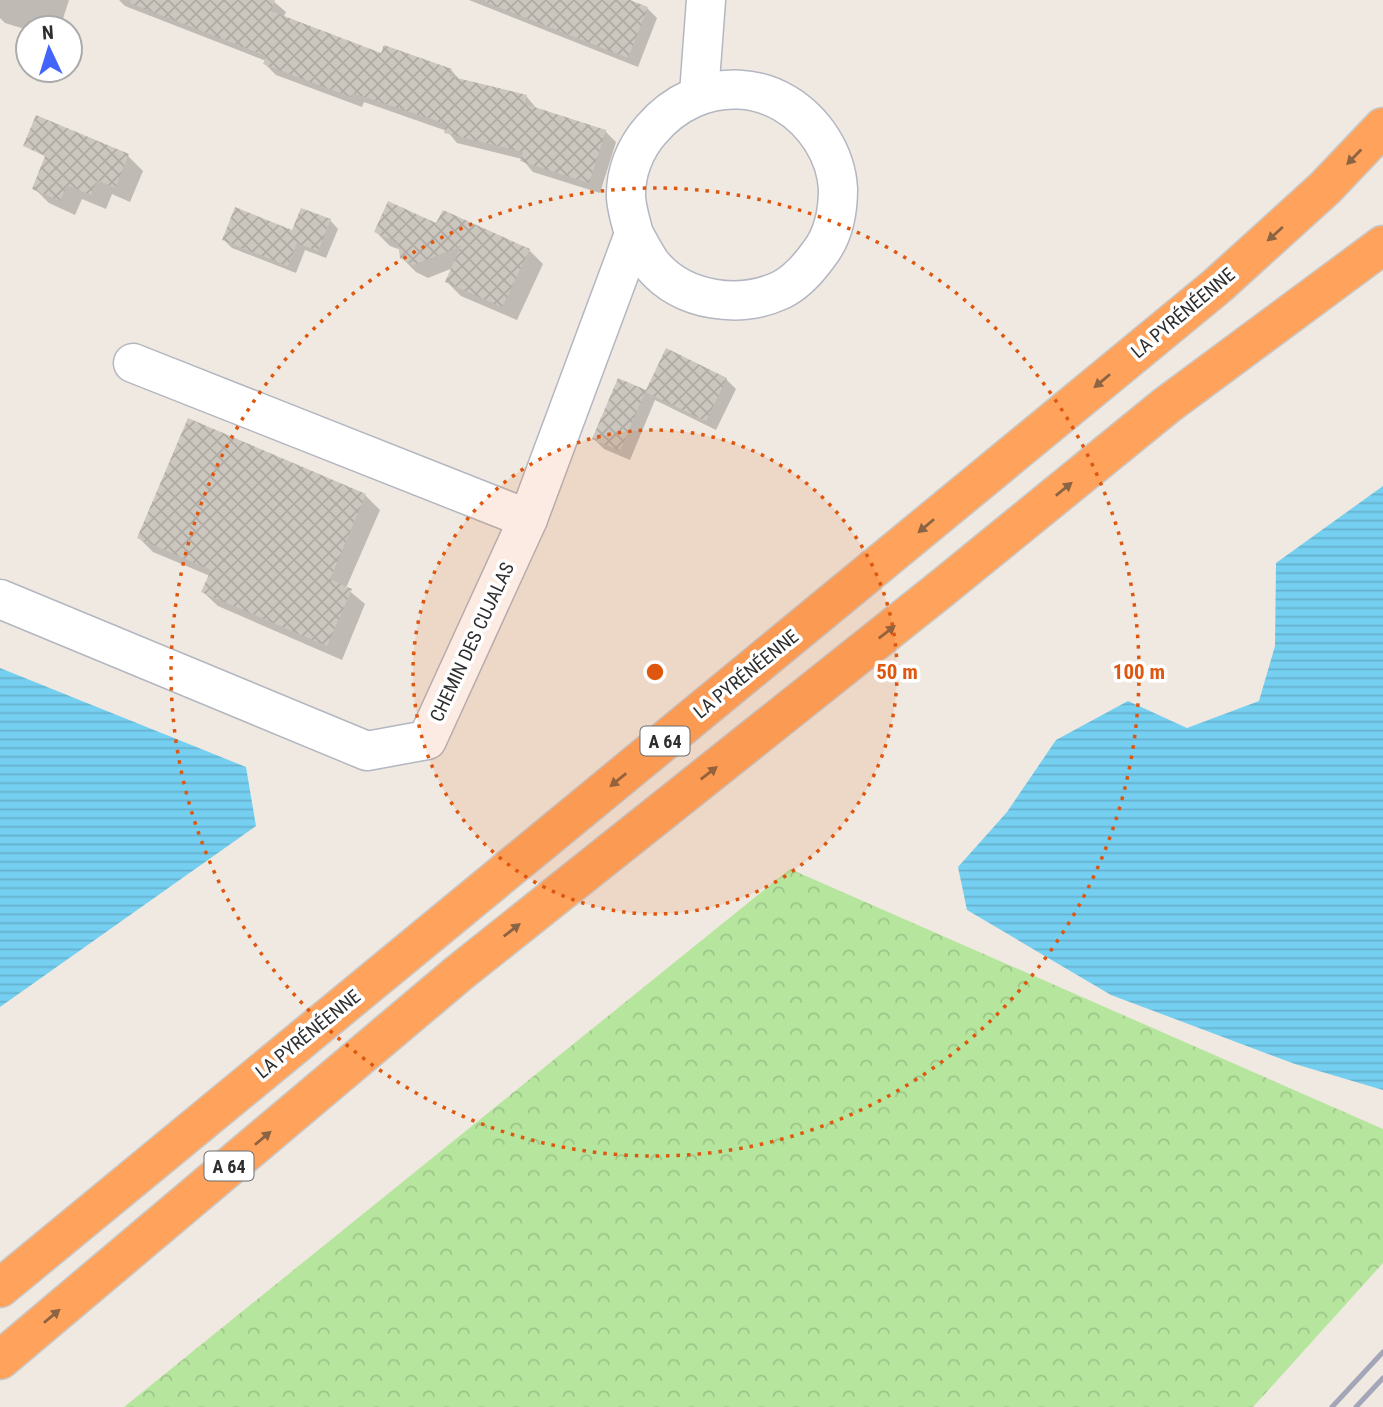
<svg xmlns="http://www.w3.org/2000/svg" width="1383" height="1407" viewBox="0 0 1383 1407" font-family="'Roboto Condensed',sans-serif">
<defs>
<pattern id="forest-crowns" width="20" height="18" patternUnits="userSpaceOnUse" patternTransform="scale(1.75)"><rect width="20" height="18" fill="#b6e59e"/><path d="M2 6a3 3 0 1 1 6 0M12 15a3 3 0 1 1 6 0" fill="none" stroke="#9dc588"/></pattern>
<pattern id="water-rules" width="6" height="5" patternUnits="userSpaceOnUse" patternTransform="scale(1.75)"><rect width="6" height="5" fill="#75cff0"/><path d="M0 2.5h6" fill="none" stroke="#66b2ce"/></pattern>
<pattern id="building-cross-hatch" width="8" height="8" patternUnits="userSpaceOnUse" patternTransform="scale(1.75)"><rect width="8" height="8" fill="#cbc7bf"/><path d="M0 0l8 8M0 8l8-8" fill="none" stroke="#afaba4"/></pattern>
</defs>
<rect width="100%" height="100%" fill="#efe9e1"/>
<path fill="url(#forest-crowns)" d="M 790,869 L 1383,1129 L 1383,1263 L 1253,1407 L 124,1407 Z"/>
<g fill="url(#water-rules)">
<path d="M 1383,486 L 1383,1090 L 1295,1064 L 1111,995 L 967,910 L 958,867 L 1007,812 L 1056,740 L 1128,701 L 1187,728 L 1259,701 L 1275,646 L 1276,563 Z"/>
<path d="M 0,668 L 246,767 L 256,826 L 0,1007 Z"/>
</g>
<g fill="#0003">
<path d="M 0,0 L 69,0 L 60,28 L 28,30 L 5,23 L 0,18 Z"/>
<path d="M 119,0 L 272,0 L 286,12 L 283,18 L 382,55 L 451,70 L 461,81 L 526,96 L 537,109 L 605,131 L 616,142 L 600,193 L 533,172 L 522,159 L 457,143 L 447,131 L 364,102 L 362,107 L 276,75 L 265,64 L 266,61 L 125,6 Z"/>
<path d="M 469,0 L 626,0 L 647,8 L 657,18 L 638,67 Z"/>
<path d="M 60,127 L 128,156 L 143,171 L 130,202 L 112,194 L 106,209 L 82,199 L 75,215 L 49,203 L 34,188 Z"/>
<path d="M 330,220 L 338,229 L 326,258 L 305,250 L 296,273 L 232,248 L 224,240 L 293,233 Z"/>
<path d="M 437,225 L 529,250 L 543,264 L 517,320 L 461,296 L 447,282 L 453,268 L 428,278 L 416,272 L 401,257 L 401,250 L 390,246 L 376,232 Z"/>
<path d="M 726,379 L 736,389 L 716,430 L 655,400 L 630,460 L 604,449 L 594,439 L 619,380 L 647,392 Z"/>
<path d="M 365,495 L 380,510 L 346,588 L 365,604 L 342,660 L 218,606 L 203,592 L 210,576 L 153,552 L 139,538 Z"/>
</g>
<g fill="url(#building-cross-hatch)">
<path d="M 131,0 L 275,0 L 271,11 L 381,53 L 384,45 L 452,69 L 449,76 L 527,95 L 525,104 L 606,130 L 589,183 L 520,161 L 523,152 L 444,133 L 446,124 L 353,93 L 351,97 L 263,64 L 266,56 L 130,3 Z"/>
<path d="M 485,0 L 630,0 L 648,7 L 628,58 L 485,2 Z"/>
<path d="M 36,115 L 129,154 L 115,188 L 97,180 L 91,195 L 67,185 L 60,201 L 32,189 L 45,156 L 23,146 Z"/>
<path d="M 388,201 L 436,223 L 443,210 L 530,249 L 502,307 L 445,282 L 461,246 L 413,265 L 400,258 L 398,243 L 374,232 Z"/>
<path d="M 235,207 L 292,230 L 301,208 L 331,219 L 318,251 L 297,243 L 288,266 L 222,240 Z"/>
<path d="M 666,348 L 727,378 L 706,421 L 645,392 L 620,451 L 592,439 L 618,378 L 646,390 Z"/>
<path d="M 188,418 L 366,494 L 330,579 L 352,589 L 327,646 L 201,592 L 211,570 L 137,538 Z"/>
</g>
<g fill="none" stroke-linecap="round" stroke-linejoin="round">
<g stroke="#b4b7c1" stroke-width="41">
<g id="minor">
<path d="M 699,94 L 706,0"/>
<path d="M 133,363 L 528,519"/>
<path d="M 0,599 L 367,751 L 427,740 L 528,519 L 634,234 C 631,223 627,210 626,198 C 625,173 635,148 651,130 C 699,73 781,76 822,140 C 832,156 837,170 838,189 C 838,213 834,235 819,254 C 809,268 797,282 781,290 C 740,309 684,302 653,266 C 646,257 640,245 634,234"/>
</g>
</g>
<g stroke="#c9c9c9" stroke-width="41">
<g id="highway">
<path d="M 0,1288 L 1217,286 L 1325,188 L 1383,127"/>
<path d="M 0,1360 L 459,973 L 941,589 L 1167,405 L 1383,245"/>
</g>
</g>
<use href="#minor" stroke="#fff" stroke-width="38"/>
<use href="#highway" stroke="#ffa35c" stroke-width="38"/>
<g stroke="#a3a6b8" stroke-width="5">
<path d="M 1332,1407 L 1383,1352"/>
<path d="M 1356,1407 L 1383,1378"/>
</g>
</g>
<defs><path id="oneway-solid" d="M-6-.8H1V-3.2L6.5 0L1 3.2V.8H-6Z" transform="scale(1.75)"/></defs>
<g fill="#8c6343">
<use href="#oneway-solid" transform="translate(1354 157) rotate(134)"/>
<use href="#oneway-solid" transform="translate(1275 234) rotate(138)"/>
<use href="#oneway-solid" transform="translate(1102 381) rotate(140)"/>
<use href="#oneway-solid" transform="translate(1064 489) rotate(-39)"/>
<use href="#oneway-solid" transform="translate(926 526) rotate(140)"/>
<use href="#oneway-solid" transform="translate(887 632) rotate(-38)"/>
<use href="#oneway-solid" transform="translate(709 773) rotate(-38)"/>
<use href="#oneway-solid" transform="translate(618 780) rotate(141)"/>
<use href="#oneway-solid" transform="translate(512 930) rotate(-38)"/>
<use href="#oneway-solid" transform="translate(263 1138) rotate(-40)"/>
<use href="#oneway-solid" transform="translate(52 1316) rotate(-40)"/>
</g>
<circle cx="655" cy="672" r="242" fill="#df570e" fill-opacity=".12"/>
<g fill="none" stroke="#df570e" stroke-width="3.5" stroke-dasharray="3.5 7">
<circle cx="655" cy="672" r="242"/>
<circle cx="655" cy="672" r="484"/>
</g>
<g text-anchor="middle" dominant-baseline="central" stroke-width="7" stroke-linejoin="round" paint-order="stroke">
<g fill="#fff" stroke="#6d6d6d" stroke-width="2">
<rect x="640.5" y="726.5" width="49" height="29" rx="5"/>
<rect x="204.5" y="1151.5" width="49" height="29" rx="5"/>
</g>
<g font-size="18" font-weight="bold" fill="#2e2e2e">
<text x="665" y="741">A 64</text>
<text x="229" y="1166">A 64</text>
</g>
<g font-size="19" fill="#2e2e2e" stroke="#fff">
<text transform="translate(1183 313) rotate(-40)">LA PYRÉNÉENNE</text>
<text transform="translate(472 642) rotate(-65)">CHEMIN DES CUJALAS</text>
<text transform="translate(746 674) rotate(-39)">LA PYRÉNÉENNE</text>
<text transform="translate(308 1034) rotate(-39)">LA PYRÉNÉENNE</text>
</g>
</g>
<circle cx="655" cy="672" r="10" fill="#df570e" stroke="#fff" stroke-width="3.5"/>
<g font-size="21" text-anchor="middle" font-weight="bold" fill="#df570e" stroke="#fff" stroke-width="7" stroke-linejoin="round" paint-order="stroke">
<text x="897" y="679">50 m</text>
<text x="1139" y="679">100 m</text>
</g>
<g transform="translate(49 49) rotate(356)"><circle r="33" fill="#ffffff" stroke="#ababab" stroke-width="2"/>
<path d="M0-5L12 26L0 18L-12 26Z" fill="#4264fb"/>
<text y="-10" font-size="19" font-weight="bold" text-anchor="middle" fill="#2e2e2e">N</text>
</g>
</svg>
